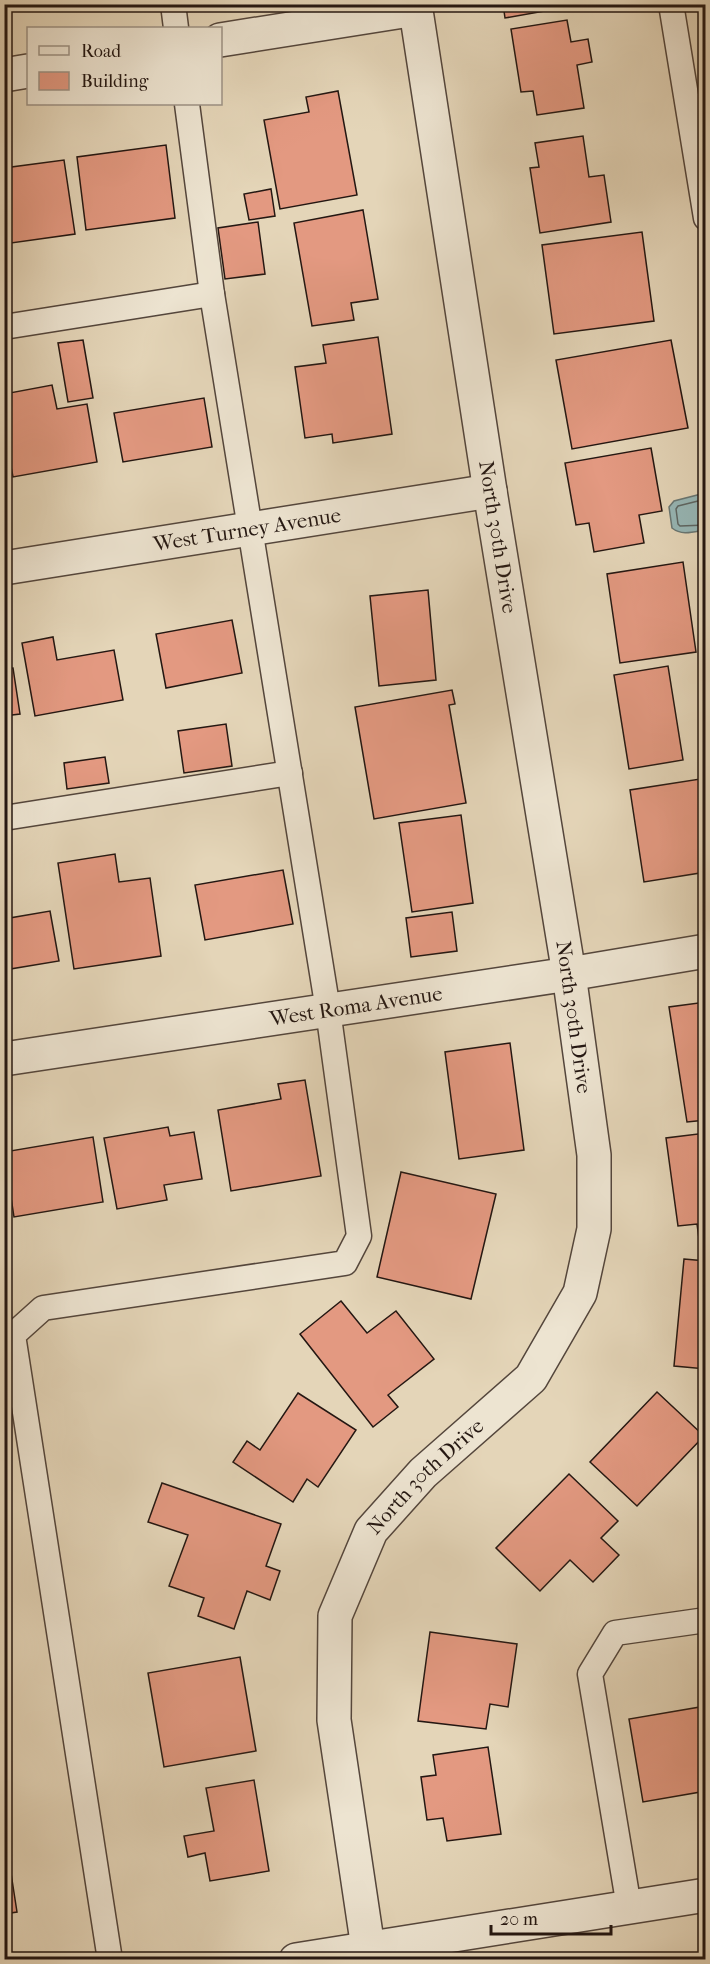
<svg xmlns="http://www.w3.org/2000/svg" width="710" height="1964" viewBox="0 0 710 1964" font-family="'IM FELL French Canon',serif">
<rect width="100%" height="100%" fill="#e4d5b8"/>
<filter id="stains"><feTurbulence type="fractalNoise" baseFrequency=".00333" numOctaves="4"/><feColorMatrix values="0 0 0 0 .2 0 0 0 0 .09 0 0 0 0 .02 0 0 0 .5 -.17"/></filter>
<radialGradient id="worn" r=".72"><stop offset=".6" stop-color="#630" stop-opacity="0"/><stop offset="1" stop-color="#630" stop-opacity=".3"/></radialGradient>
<path fill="#97b7b6" stroke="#697774" stroke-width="1.5" d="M 705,493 L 705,530 C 693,532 682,536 672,528 L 669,507 L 674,501 Z"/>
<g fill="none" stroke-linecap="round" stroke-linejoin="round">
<path stroke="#5e6764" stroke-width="1.5" d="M 706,499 L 678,506 L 676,509 L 678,524 L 680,526 L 706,525"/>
</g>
<g fill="#e39981" stroke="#241712" stroke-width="1.5">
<path d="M 503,4 L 584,4 L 505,18 Z"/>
<path d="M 567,20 L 571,42 L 588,39 L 592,62 L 577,65 L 584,108 L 537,115 L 533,91 L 521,92 L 511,29 Z"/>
<path d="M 338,91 L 357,195 L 280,209 L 264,120 L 309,112 L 306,97 Z"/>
<path d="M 583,136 L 589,177 L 604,175 L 611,222 L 540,233 L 530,168 L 539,167 L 535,143 Z"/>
<path d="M 166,145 L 175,218 L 86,230 L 77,157 Z"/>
<path d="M 64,160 L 75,234 L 4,244 L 4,168 Z"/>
<path d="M 271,189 L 275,216 L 249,220 L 244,194 Z"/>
<path d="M 363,210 L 378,299 L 351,303 L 354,320 L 312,326 L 294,223 Z"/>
<path d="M 258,222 L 265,274 L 225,279 L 218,228 Z"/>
<path d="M 642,232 L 654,321 L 554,334 L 542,245 Z"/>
<path d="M 378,337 L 392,434 L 333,443 L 332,434 L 305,438 L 295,367 L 326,363 L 323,345 Z"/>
<path d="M 83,340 L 93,398 L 68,402 L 58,343 Z"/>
<path d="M 671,340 L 688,428 L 572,449 L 556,360 Z"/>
<path d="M 52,385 L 57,409 L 87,404 L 97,462 L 13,477 L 4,431 L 4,394 Z"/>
<path d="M 204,398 L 212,447 L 123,462 L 114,413 Z"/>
<path d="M 651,448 L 662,511 L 639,515 L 644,543 L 594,552 L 589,523 L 576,525 L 565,463 Z"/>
<path d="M 683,562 L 696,652 L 620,663 L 607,574 Z"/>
<path d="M 428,590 L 436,680 L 379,686 L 370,596 Z"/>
<path d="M 232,620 L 242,673 L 166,688 L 156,634 Z"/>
<path d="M 53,637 L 57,660 L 114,650 L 123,700 L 35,716 L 22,643 Z"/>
<path d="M 668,666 L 683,760 L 629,769 L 614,675 Z"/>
<path d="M 13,668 L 20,714 L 4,716 L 4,669 Z"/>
<path d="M 452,690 L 455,704 L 449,705 L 466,803 L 374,819 L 355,707 Z"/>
<path d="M 226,724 L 232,766 L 184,773 L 178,731 Z"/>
<path d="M 105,757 L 109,783 L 67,789 L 64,763 Z"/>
<path d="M 700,779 L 706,812 L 706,872 L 644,882 L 630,790 Z"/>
<path d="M 461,815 L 473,903 L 412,912 L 399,823 Z"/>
<path d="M 115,854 L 119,882 L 150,878 L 161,956 L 74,969 L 58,863 Z"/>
<path d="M 283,870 L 293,924 L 205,940 L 195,885 Z"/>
<path d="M 50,911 L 59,961 L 4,970 L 4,919 Z"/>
<path d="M 452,912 L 457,951 L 411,957 L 406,918 Z"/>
<path d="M 706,1002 L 706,1120 L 687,1122 L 669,1007 Z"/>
<path d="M 510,1043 L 524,1150 L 459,1159 L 445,1052 Z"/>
<path d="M 305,1080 L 321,1176 L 231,1191 L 218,1110 L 281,1099 L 278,1084 Z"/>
<path d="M 168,1127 L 170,1136 L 194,1132 L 202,1179 L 164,1185 L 167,1200 L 117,1209 L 104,1138 Z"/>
<path d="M 706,1133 L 706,1246 L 700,1246 L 697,1224 L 678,1226 L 666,1138 Z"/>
<path d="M 93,1137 L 103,1202 L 14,1217 L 4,1152 Z"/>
<path d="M 401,1172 L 496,1194 L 471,1299 L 377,1277 Z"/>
<path d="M 684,1259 L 706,1261 L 706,1369 L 674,1366 Z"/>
<path d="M 341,1301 L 367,1333 L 396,1311 L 434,1359 L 388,1395 L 398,1407 L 373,1427 L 300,1334 Z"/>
<path d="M 657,1392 L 704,1436 L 637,1506 L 590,1462 Z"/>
<path d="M 298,1393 L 356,1430 L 318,1487 L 307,1479 L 293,1502 L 233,1462 L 247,1441 L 260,1450 Z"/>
<path d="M 569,1474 L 618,1521 L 601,1538 L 619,1555 L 593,1582 L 570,1560 L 540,1591 L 496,1548 Z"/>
<path d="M 162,1483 L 281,1524 L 266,1566 L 280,1571 L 270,1600 L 247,1591 L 234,1629 L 198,1616 L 204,1598 L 169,1586 L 188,1535 L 148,1522 Z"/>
<path d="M 430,1632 L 517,1644 L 508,1707 L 490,1704 L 486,1729 L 418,1721 Z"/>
<path d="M 240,1657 L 256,1751 L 164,1767 L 148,1673 Z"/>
<path d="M 706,1706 L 706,1791 L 643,1802 L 629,1719 Z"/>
<path d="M 488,1747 L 501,1834 L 447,1841 L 443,1818 L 427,1820 L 421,1777 L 436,1775 L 433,1755 Z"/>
<path d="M 4,1776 L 9,1805 L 4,1805 Z"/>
<path d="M 254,1780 L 269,1871 L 210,1881 L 205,1853 L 188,1857 L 184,1836 L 214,1831 L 206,1788 Z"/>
<path d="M 4,1828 L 17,1912 L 4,1914 Z"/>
</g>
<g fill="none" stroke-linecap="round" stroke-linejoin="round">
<g stroke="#54463c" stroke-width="27">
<g id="service">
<path d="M 173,4 L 176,28"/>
<path d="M 671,4 L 706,218"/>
<path d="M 4,327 L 212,294"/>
<path d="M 4,818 L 290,773"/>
<path d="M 629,1907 L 590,1674 L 615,1633 L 706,1620"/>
<path d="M 110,1960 L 13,1335 L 43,1308 L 345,1263 L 359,1236 L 328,1010 L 212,294 L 187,104"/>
</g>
</g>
<g stroke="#54463c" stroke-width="36">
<g id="minor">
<path d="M 220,40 L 416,9"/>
<path d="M 4,75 L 28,71"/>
<path id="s1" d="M 4,568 L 490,491"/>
<path id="s2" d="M 4,1059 L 569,974 L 706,951"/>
<path id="s3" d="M 368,1948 L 334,1720 L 335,1616 L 371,1531 L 423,1473 L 531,1378 L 580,1293 L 594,1229 L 594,1155 L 569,974 L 490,491 L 415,4"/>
</g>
</g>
<g stroke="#54463c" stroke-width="36">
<path id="tertiary" d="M 296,1960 L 706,1895"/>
</g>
<use href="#service" stroke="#ede4d1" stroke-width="24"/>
<use href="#minor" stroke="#ede4d1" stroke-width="33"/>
<use href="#tertiary" stroke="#ede4d1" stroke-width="33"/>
</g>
<g text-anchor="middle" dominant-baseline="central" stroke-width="4.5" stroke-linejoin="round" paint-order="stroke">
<g font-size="21" fill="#241712" stroke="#ede4d1">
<text stroke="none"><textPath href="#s1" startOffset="246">West Turney Avenue</textPath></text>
<text transform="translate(498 537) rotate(81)">North 30th Drive</text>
<text stroke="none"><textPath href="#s2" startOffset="356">West Roma Avenue</textPath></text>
<text transform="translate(574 1017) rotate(82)">North 30th Drive</text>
<text stroke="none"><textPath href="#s3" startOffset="504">North 30th Drive</textPath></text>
</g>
</g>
<rect width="710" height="1964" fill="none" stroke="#e4d5b8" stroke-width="24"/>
<rect x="6" y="6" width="698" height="1952" fill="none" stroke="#241712" stroke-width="3"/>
<rect x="12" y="12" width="686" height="1940" fill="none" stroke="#241712" stroke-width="1.5"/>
<rect x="27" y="27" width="195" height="78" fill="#ede4d1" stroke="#9d9285" stroke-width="1.5"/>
<rect x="39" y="46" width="30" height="9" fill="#ede4d1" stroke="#9d9285" stroke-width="1.5"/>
<text x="81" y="57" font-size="18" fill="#241712">Road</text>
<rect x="39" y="72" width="30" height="18" fill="#e39981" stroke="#9d9285" stroke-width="1.5"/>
<text x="81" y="87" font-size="18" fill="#241712">Building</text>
<path d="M491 1925v9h120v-9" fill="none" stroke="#241712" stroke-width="3"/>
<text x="500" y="1925" font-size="18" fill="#241712" stroke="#ede4d1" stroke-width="4.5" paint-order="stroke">20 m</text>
<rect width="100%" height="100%" filter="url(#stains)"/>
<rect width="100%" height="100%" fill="url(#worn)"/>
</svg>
